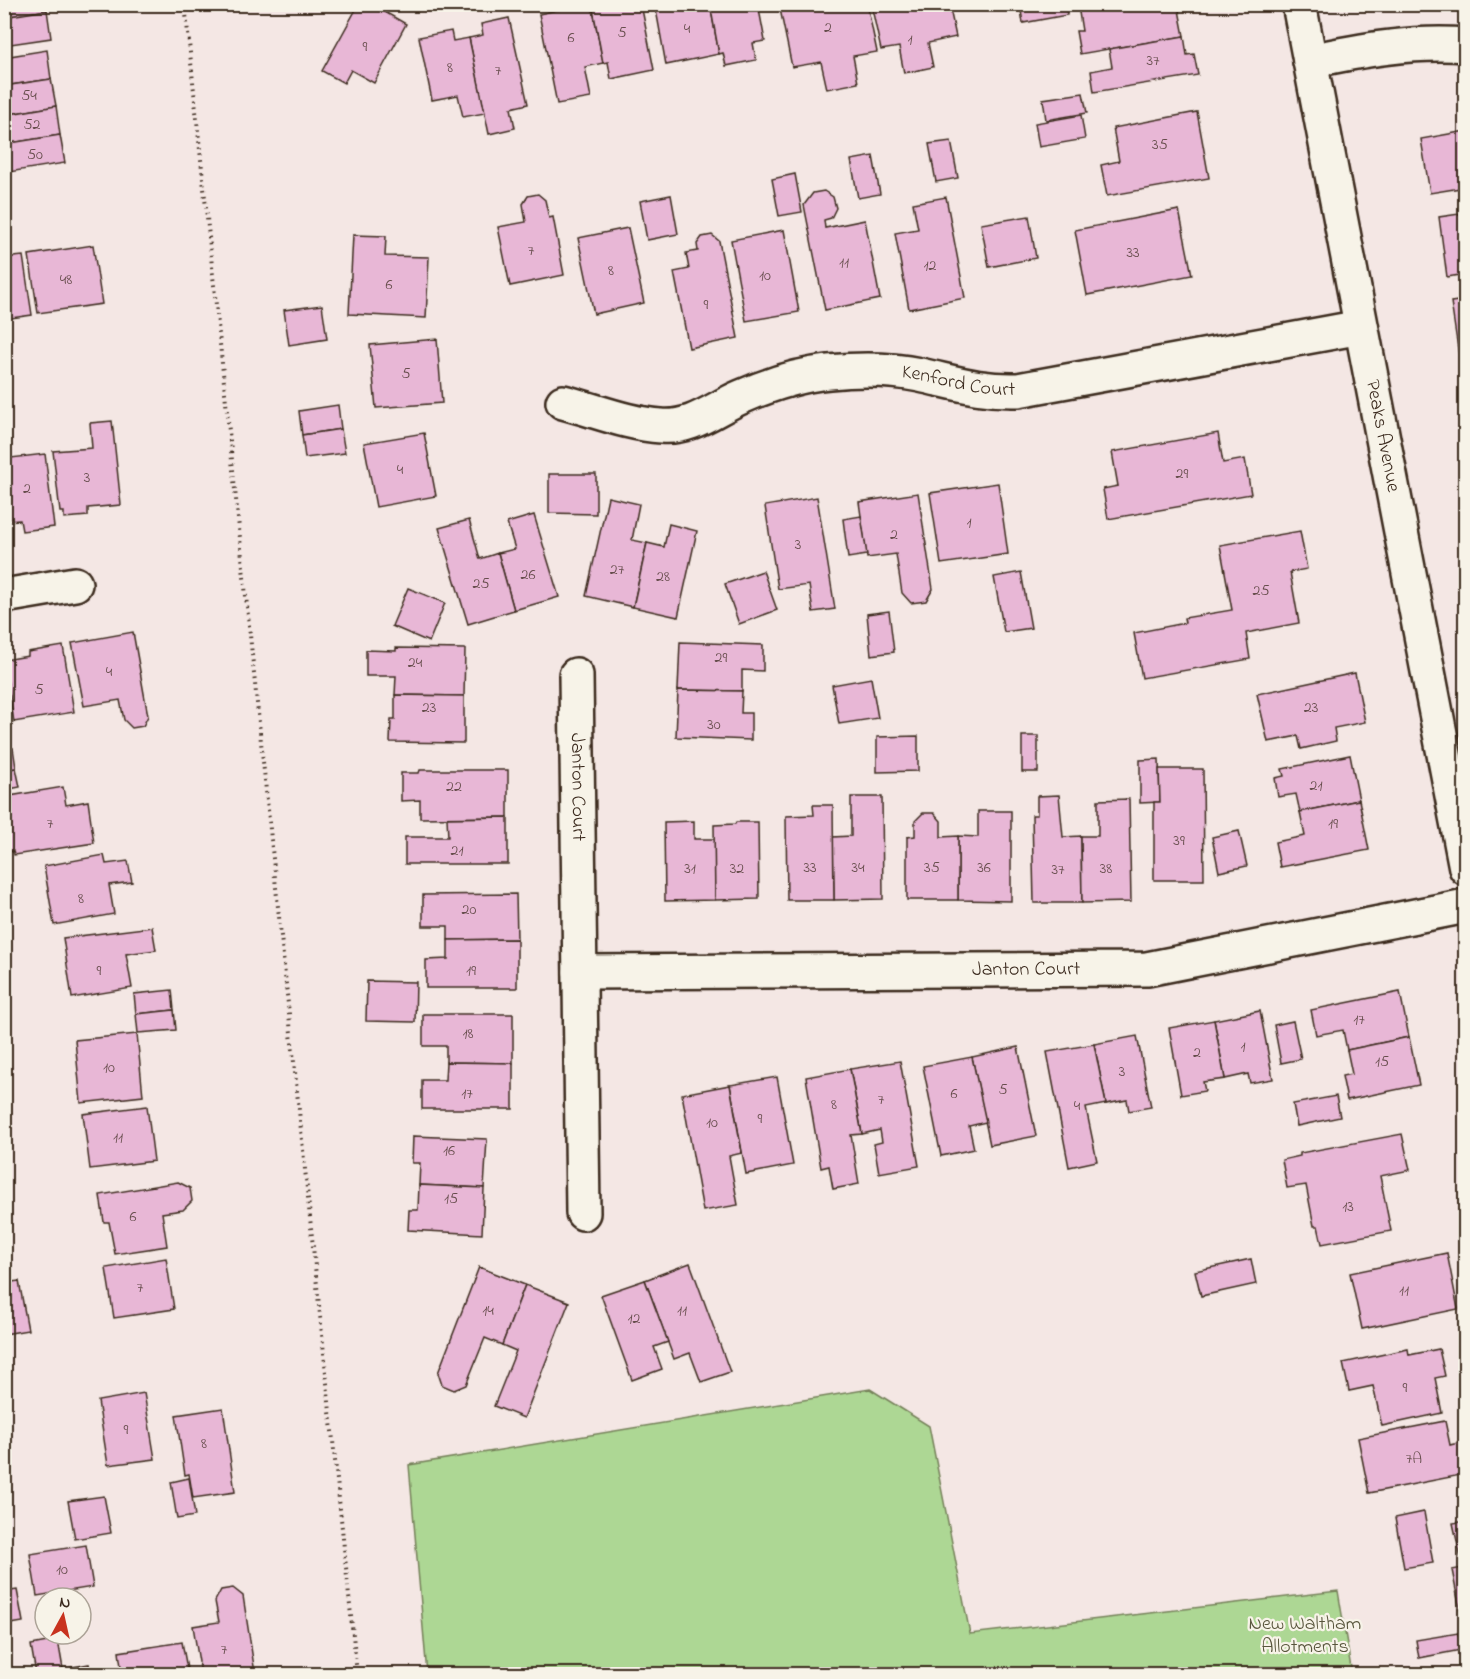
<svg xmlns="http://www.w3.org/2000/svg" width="1470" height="1679" viewBox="0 0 1470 1679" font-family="'Indie Flower',sans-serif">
<rect width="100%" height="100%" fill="#f4e7e4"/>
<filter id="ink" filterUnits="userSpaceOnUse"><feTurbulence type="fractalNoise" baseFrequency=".0167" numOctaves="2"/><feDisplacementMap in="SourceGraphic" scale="12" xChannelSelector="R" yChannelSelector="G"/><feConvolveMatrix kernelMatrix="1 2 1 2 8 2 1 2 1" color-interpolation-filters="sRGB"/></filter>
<g filter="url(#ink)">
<path fill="#add794" stroke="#748059" stroke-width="1.5" d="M 870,1389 L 929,1426 L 970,1634 L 1338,1591 L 1352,1674 L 427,1674 L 409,1465 Z"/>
<g fill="#e8b7d6" stroke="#3b2a1e" stroke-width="1.5">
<path d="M 4,4 L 46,4 L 47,10 L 4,17 Z"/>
<path d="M 359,4 L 371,4 L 406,24 L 374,83 L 351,70 L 344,83 L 322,71 Z"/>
<path d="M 584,4 L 592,4 L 603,63 L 585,67 L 591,98 L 557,104 L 539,14 Z"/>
<path d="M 592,4 L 641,4 L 654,70 L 611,79 L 608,62 L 603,63 Z"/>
<path d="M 655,4 L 710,4 L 719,54 L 666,65 Z"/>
<path d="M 710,4 L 758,4 L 765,41 L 753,43 L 756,60 L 726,66 L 723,53 L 719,54 Z"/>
<path d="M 779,4 L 867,4 L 877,52 L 853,56 L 858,83 L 827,89 L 821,62 L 792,67 Z"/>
<path d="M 871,4 L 949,4 L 956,37 L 928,43 L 933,67 L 904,73 L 899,47 L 881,50 Z"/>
<path d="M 1020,4 L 1065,4 L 1067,15 L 1023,23 Z"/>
<path d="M 1087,4 L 1185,4 L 1185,8 L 1179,10 L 1184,36 L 1080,54 L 1076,31 L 1082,31 L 1078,6 Z"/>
<path d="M 47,10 L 51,38 L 4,45 L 4,17 Z"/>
<path d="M 509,18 L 528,104 L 511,108 L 515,128 L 489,134 L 469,38 L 483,35 L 481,24 Z"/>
<path d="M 451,31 L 453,41 L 469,38 L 485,113 L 463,117 L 458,95 L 432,100 L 419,37 Z"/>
<path d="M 1184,36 L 1187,55 L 1194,54 L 1198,75 L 1094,92 L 1091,71 L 1112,67 L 1109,49 Z"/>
<path d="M 47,50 L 51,79 L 4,86 L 4,57 Z"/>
<path d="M 51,79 L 56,106 L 4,115 L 4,86 Z"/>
<path d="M 1083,93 L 1087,113 L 1046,120 L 1043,99 Z"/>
<path d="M 56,106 L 60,135 L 4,144 L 4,115 Z"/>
<path d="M 1197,112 L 1209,178 L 1107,196 L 1101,165 L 1119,161 L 1113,128 Z"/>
<path d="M 1081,115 L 1085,139 L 1039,147 L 1035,123 Z"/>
<path d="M 1466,131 L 1466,187 L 1430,193 L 1421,139 Z"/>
<path d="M 60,135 L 65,163 L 9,172 L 4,144 Z"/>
<path d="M 951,141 L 958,178 L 936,182 L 929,144 Z"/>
<path d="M 873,156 L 880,194 L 858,198 L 851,160 Z"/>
<path d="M 795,174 L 802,212 L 779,216 L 772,179 Z"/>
<path d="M 824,191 L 833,197 L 836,208 L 831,218 L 824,220 L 825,228 L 865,220 L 880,299 L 825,310 L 804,205 L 813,193 Z"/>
<path d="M 538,194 L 545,200 L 549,218 L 553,217 L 564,275 L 510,286 L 498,227 L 526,222 L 523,204 L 528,196 Z"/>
<path d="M 671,195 L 678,234 L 647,240 L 640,201 Z"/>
<path d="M 946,197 L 965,298 L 909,309 L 895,233 L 918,229 L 913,203 Z"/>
<path d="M 1179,210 L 1192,275 L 1087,295 L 1075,230 Z"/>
<path d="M 1466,213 L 1466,274 L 1447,277 L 1439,217 Z"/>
<path d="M 1029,216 L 1036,258 L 989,267 L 981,224 Z"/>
<path d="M 628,228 L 644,303 L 594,314 L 578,238 Z"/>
<path d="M 784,230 L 799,312 L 746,321 L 731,240 Z"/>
<path d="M 353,235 L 386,236 L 385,256 L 429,257 L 426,318 L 349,314 Z"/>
<path d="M 712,235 L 719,241 L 738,338 L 689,348 L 674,272 L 689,269 L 686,253 L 698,251 L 697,244 L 702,237 Z"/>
<path d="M 93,245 L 102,304 L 38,313 L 29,255 Z"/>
<path d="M 23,256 L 32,315 L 4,319 L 4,258 Z"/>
<path d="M 1466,300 L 1466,369 L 1461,369 L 1451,302 Z"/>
<path d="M 322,305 L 327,339 L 289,345 L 284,310 Z"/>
<path d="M 437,339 L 442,403 L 376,408 L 370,345 Z"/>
<path d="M 338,405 L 341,429 L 302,435 L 299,411 Z"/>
<path d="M 112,421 L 121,505 L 88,508 L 88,516 L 64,518 L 64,512 L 60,512 L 53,451 L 92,448 L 90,423 Z"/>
<path d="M 341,429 L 345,453 L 305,458 L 302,435 Z"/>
<path d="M 424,433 L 436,496 L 376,507 L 364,443 Z"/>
<path d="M 1218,433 L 1223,463 L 1245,459 L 1251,494 L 1108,519 L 1103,489 L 1118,486 L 1112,452 Z"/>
<path d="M 9,438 L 11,458 L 45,454 L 54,527 L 22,531 L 20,520 L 4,521 L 4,439 Z"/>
<path d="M 549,474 L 596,474 L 596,514 L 549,513 Z"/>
<path d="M 998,483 L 1008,554 L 941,564 L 930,493 Z"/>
<path d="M 918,493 L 933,589 L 926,601 L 911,603 L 902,593 L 896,554 L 867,558 L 859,502 Z"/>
<path d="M 608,497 L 639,504 L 632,540 L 647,543 L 633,607 L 586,596 Z"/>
<path d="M 817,497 L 835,609 L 813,612 L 809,585 L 778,589 L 765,506 Z"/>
<path d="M 534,515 L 559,597 L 514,610 L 498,553 L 515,549 L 507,523 Z"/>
<path d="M 861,516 L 867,555 L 848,558 L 843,519 Z"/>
<path d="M 469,520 L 480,559 L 498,553 L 514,610 L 468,624 L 439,528 Z"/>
<path d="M 669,524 L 697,531 L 678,617 L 633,607 L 647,543 L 664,547 Z"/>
<path d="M 1300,531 L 1307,569 L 1290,572 L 1299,623 L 1246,633 L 1250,659 L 1142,678 L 1134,633 L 1185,623 L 1184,618 L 1232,610 L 1220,545 Z"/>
<path d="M 763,571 L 777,610 L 739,624 L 725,584 Z"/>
<path d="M 1021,572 L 1031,628 L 1004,632 L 994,577 Z"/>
<path d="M 408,588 L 445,603 L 429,642 L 392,626 Z"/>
<path d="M 889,611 L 894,652 L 871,655 L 867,614 Z"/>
<path d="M 133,632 L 148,716 L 143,726 L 132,728 L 124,720 L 120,700 L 84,706 L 72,643 Z"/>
<path d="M 680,642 L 763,645 L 763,671 L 742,670 L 742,691 L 678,690 Z"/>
<path d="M 63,646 L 74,712 L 14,722 L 4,660 L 28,656 L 28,652 Z"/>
<path d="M 396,648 L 465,649 L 464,696 L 395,695 L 396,676 L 366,676 L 366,650 L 396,651 Z"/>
<path d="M 1355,673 L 1365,722 L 1334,728 L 1336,741 L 1301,749 L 1298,736 L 1268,742 L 1257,694 Z"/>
<path d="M 871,678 L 878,718 L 839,724 L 832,685 Z"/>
<path d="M 678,690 L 742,691 L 741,713 L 751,713 L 751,740 L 676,737 Z"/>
<path d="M 395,695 L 464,696 L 464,743 L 390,742 L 391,719 L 395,719 Z"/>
<path d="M 918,736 L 918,771 L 877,772 L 877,737 Z"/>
<rect x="1022" y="736" width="16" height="36"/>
<path d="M 13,748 L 16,768 L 4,770 L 4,750 Z"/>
<path d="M 1350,755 L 1359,800 L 1300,812 L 1296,794 L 1278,797 L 1275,778 L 1284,776 L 1282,769 Z"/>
<path d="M 1140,760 L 1159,759 L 1160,802 L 1140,803 Z"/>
<path d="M 16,768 L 20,787 L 4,790 L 4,770 Z"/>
<path d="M 1159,769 L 1203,769 L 1204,880 L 1154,880 L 1154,802 L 1160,802 Z"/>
<path d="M 420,770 L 508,770 L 508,817 L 420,818 L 420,800 L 401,801 L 401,773 L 419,773 Z"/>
<path d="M 63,787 L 66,805 L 88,801 L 94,843 L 14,855 L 13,851 L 9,852 L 6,834 L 10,833 L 7,814 L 4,815 L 4,797 Z"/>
<path d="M 1059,795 L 1063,837 L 1081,836 L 1082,903 L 1034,903 L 1032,815 L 1037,815 L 1037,796 Z"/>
<path d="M 851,797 L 882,797 L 883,899 L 834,900 L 833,837 L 851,836 Z"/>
<path d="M 1129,799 L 1131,902 L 1082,903 L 1081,836 L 1098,836 L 1098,800 Z"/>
<path d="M 1359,800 L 1369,850 L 1280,867 L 1275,842 L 1305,836 L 1300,812 Z"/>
<path d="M 813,805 L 833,805 L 834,900 L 787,900 L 786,816 L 814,815 Z"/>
<path d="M 978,811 L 1011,811 L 1011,901 L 958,900 L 958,836 L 978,837 Z"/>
<path d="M 923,813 L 934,813 L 941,821 L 941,837 L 958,836 L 958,900 L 907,900 L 907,837 L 915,836 L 915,821 Z"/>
<path d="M 508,817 L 508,864 L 405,864 L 405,837 L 448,837 L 447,818 Z"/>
<path d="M 694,821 L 694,839 L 715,839 L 715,900 L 665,901 L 664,822 Z"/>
<path d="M 736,822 L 758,822 L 759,899 L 715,900 L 714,825 L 735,824 Z"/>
<path d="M 1239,831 L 1247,866 L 1219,872 L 1212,837 Z"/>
<path d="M 104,855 L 106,864 L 128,861 L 132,882 L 109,885 L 114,914 L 54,925 L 44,866 Z"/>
<path d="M 516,894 L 517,939 L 448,940 L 448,926 L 423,926 L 423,895 Z"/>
<path d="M 152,927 L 156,950 L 126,954 L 132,988 L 72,998 L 63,938 Z"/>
<path d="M 517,939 L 517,988 L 426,988 L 426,960 L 448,959 L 448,940 Z"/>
<path d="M 367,981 L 416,982 L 415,1022 L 366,1021 Z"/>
<path d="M 172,990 L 174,1010 L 136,1014 L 134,994 Z"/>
<path d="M 1400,992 L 1409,1037 L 1347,1050 L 1343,1030 L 1316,1035 L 1311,1010 Z"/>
<path d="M 174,1010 L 176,1030 L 138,1033 L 136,1014 Z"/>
<path d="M 1260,1011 L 1273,1079 L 1250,1083 L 1248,1074 L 1225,1079 L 1214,1020 Z"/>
<path d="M 423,1014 L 513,1014 L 513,1063 L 446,1062 L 446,1046 L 423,1046 Z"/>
<path d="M 1214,1020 L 1225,1079 L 1203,1082 L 1205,1091 L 1181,1095 L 1169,1028 Z"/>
<path d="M 1293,1021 L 1301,1059 L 1281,1063 L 1274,1025 Z"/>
<path d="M 137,1034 L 143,1096 L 81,1103 L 75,1040 Z"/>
<path d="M 1137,1036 L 1151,1107 L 1129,1111 L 1127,1100 L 1106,1104 L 1094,1044 Z"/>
<path d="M 1409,1037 L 1419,1085 L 1347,1100 L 1342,1076 L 1352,1074 L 1347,1050 Z"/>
<path d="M 1094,1044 L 1106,1104 L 1086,1108 L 1097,1161 L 1069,1167 L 1047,1052 Z"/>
<path d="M 1018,1047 L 1036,1136 L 990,1145 L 972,1057 Z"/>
<path d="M 972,1057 L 986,1122 L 969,1126 L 974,1149 L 941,1156 L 923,1066 Z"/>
<path d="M 900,1061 L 919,1166 L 879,1173 L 874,1144 L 882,1142 L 880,1130 L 862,1134 L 850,1069 Z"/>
<path d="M 446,1062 L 513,1063 L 513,1109 L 422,1109 L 422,1080 L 445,1080 Z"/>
<path d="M 850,1069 L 862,1134 L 851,1135 L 859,1184 L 833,1189 L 829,1166 L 821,1168 L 806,1077 Z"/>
<path d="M 777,1077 L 793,1165 L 746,1174 L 730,1085 Z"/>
<path d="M 730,1085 L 742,1153 L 729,1156 L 738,1205 L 703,1211 L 682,1094 Z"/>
<path d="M 1336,1096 L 1340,1117 L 1297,1126 L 1293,1104 Z"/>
<path d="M 147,1106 L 154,1161 L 90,1169 L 83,1114 Z"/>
<path d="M 1402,1134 L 1410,1170 L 1380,1176 L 1391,1231 L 1322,1244 L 1318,1226 L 1314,1226 L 1306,1185 L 1287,1188 L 1282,1160 L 1300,1156 L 1300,1153 Z"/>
<path d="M 413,1136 L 487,1139 L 484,1188 L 419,1185 L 420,1163 L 412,1163 Z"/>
<path d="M 178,1182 L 190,1188 L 192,1201 L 183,1210 L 162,1213 L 167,1246 L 115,1254 L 109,1222 L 104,1222 L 100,1195 Z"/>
<path d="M 419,1185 L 484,1188 L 482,1234 L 408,1230 L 409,1210 L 418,1210 Z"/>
<path d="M 1447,1253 L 1458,1309 L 1362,1329 L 1350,1273 Z"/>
<path d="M 166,1258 L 174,1309 L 114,1318 L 106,1268 Z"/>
<path d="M 1251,1259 L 1256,1284 L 1201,1296 L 1195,1271 Z"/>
<path d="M 690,1263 L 730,1372 L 701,1382 L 690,1353 L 674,1359 L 645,1280 Z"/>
<path d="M 479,1267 L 525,1285 L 502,1345 L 485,1338 L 466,1385 L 454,1390 L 442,1385 L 438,1373 Z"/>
<path d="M 645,1280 L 668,1342 L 654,1347 L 662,1369 L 632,1380 L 601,1295 Z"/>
<path d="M 19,1281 L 28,1330 L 4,1334 L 4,1283 Z"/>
<path d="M 525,1285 L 569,1302 L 524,1418 L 494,1406 L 516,1351 L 502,1345 Z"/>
<path d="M 1408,1349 L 1409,1355 L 1439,1349 L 1445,1376 L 1435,1378 L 1442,1413 L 1382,1426 L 1373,1386 L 1349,1391 L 1343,1363 Z"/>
<path d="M 144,1393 L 155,1459 L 108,1465 L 98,1401 Z"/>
<path d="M 223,1408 L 235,1492 L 193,1498 L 189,1474 L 185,1475 L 176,1415 Z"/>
<path d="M 1445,1421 L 1450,1445 L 1466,1441 L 1466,1474 L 1369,1493 L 1358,1438 Z"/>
<path d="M 189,1478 L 195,1516 L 177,1519 L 171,1482 Z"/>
<path d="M 104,1496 L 111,1533 L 75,1539 L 68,1501 Z"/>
<path d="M 1424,1512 L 1433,1563 L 1404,1568 L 1395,1518 Z"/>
<path d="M 1466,1521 L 1466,1614 L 1461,1615 L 1452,1570 L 1463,1568 L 1453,1523 Z"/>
<path d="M 86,1545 L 93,1587 L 37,1596 L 30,1554 Z"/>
<path d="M 233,1588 L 243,1596 L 255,1673 L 201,1674 L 193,1626 L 219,1622 L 215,1601 L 221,1590 Z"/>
<path d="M 17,1590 L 23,1622 L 5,1625 L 4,1592 Z"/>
<path d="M 1466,1632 L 1466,1654 L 1462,1654 L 1458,1633 Z"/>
<path d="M 1458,1633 L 1461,1650 L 1419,1658 L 1416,1640 Z"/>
<path d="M 58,1640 L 63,1669 L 89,1664 L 91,1674 L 36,1674 L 31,1645 Z"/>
<path d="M 182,1642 L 188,1674 L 122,1674 L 119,1652 Z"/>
</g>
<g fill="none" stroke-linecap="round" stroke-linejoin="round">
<g stroke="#3b2a1e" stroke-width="38">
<g id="street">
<path id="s1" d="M 1299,4 L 1466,868"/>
<path d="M 1310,61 C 1361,50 1413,41 1466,45"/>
<path id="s2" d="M 563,402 C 595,410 628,424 661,426 C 692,429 715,408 741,397 C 768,385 799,375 829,372 C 858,369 891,369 920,375 C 957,383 979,391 1018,390 L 1361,327"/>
<path d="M 4,596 L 75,584"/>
<path id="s3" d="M 576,675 L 583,1213"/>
<path id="s4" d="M 580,972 L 1147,969 L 1466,906"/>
</g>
</g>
<path stroke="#3b2a1e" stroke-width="4" stroke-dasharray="1.5 4.5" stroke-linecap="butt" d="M 185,4 L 357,1674"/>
<use href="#street" stroke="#f7f3e8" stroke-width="33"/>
</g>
</g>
<g text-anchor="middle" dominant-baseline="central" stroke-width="4.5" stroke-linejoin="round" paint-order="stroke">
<g font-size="16" fill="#664d4c">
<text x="828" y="28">2</text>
<text x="687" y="29">4</text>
<text x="622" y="33">5</text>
<text x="571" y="38">6</text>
<text x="910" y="40">1</text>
<text x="365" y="47">9</text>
<text x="1153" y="61">37</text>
<text x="450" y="68">8</text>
<text x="498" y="71">7</text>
<text x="29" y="96">54</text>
<text x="32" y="125">52</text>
<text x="1160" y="145">35</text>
<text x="35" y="155">50</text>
<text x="531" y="251">7</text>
<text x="1133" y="253">33</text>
<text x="844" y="263">11</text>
<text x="930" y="266">12</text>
<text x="611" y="271">8</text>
<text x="765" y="276">10</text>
<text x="66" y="280">48</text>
<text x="389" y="285">6</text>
<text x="706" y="305">9</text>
<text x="406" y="374">5</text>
<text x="400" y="470">4</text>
<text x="1182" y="474">29</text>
<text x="87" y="478">3</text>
<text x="27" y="489">2</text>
<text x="969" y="523">1</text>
<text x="894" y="535">2</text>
<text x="798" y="545">3</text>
<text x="617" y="570">27</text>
<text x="528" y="575">26</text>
<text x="663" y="577">28</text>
<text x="481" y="584">25</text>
<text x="1261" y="591">25</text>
<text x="721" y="658">29</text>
<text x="415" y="663">24</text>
<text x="109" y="672">4</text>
<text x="39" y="690">5</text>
<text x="429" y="708">23</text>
<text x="1311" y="708">23</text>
<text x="714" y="725">30</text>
<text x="1316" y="786">21</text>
<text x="454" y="787">22</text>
<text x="50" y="824">7</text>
<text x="1333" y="824">19</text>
<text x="1179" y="841">39</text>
<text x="457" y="851">21</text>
<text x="810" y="868">33</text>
<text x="858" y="868">34</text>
<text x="932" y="868">35</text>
<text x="984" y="868">36</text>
<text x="690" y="869">31</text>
<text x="737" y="869">32</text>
<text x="1106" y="869">38</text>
<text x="1058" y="870">37</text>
<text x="81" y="899">8</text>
<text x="469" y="910">20</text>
<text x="99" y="971">9</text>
<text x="471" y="971">19</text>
<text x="1359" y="1020">17</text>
<text x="468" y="1034">18</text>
<text x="1243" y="1047">1</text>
<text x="1197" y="1053">2</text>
<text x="1382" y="1062">15</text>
<text x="109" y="1068">10</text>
<text x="1122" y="1072">3</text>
<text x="1003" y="1090">5</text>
<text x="467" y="1094">17</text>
<text x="954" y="1094">6</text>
<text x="881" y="1100">7</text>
<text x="834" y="1105">8</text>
<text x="1077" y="1106">4</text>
<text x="760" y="1119">9</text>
<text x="712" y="1123">10</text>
<text x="118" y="1138">11</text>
<text x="449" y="1151">16</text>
<text x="451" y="1199">15</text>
<text x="1348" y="1207">13</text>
<text x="133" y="1217">6</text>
<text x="140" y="1288">7</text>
<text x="1404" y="1291">11</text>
<text x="488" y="1311">14</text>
<text x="682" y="1311">11</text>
<text x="634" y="1319">12</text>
<text x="1405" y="1388">9</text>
<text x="126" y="1430">9</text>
<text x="204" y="1444">8</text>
<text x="1414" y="1459">7A</text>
<text x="62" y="1570">10</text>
<text x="224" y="1650">7</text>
</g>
<g font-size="20" fill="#3b2a1e" stroke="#f7f3e8">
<text stroke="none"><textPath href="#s2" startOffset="410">Kenford Court</textPath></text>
<text stroke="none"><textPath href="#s1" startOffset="440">Peaks Avenue</textPath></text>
<text stroke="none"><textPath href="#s3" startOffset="112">Janton Court</textPath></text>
<text stroke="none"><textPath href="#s4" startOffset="446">Janton Court</textPath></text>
</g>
<g font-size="20" fill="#58553c" stroke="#f7f3e8">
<text x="1305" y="1624">New Waltham<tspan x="1305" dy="23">Allotments</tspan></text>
</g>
</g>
<rect width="1470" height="1679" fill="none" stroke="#f7f3e8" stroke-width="24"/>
<rect x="12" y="12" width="1446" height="1655" fill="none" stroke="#3b2a1e" stroke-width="2" filter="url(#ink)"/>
<g transform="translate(63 1616) rotate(8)"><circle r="28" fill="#f7f3e8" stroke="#aca397" stroke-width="1.5"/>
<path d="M0-4.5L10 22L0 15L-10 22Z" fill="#c8321e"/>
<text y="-9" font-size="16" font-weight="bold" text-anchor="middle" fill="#3b2a1e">N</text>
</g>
</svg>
